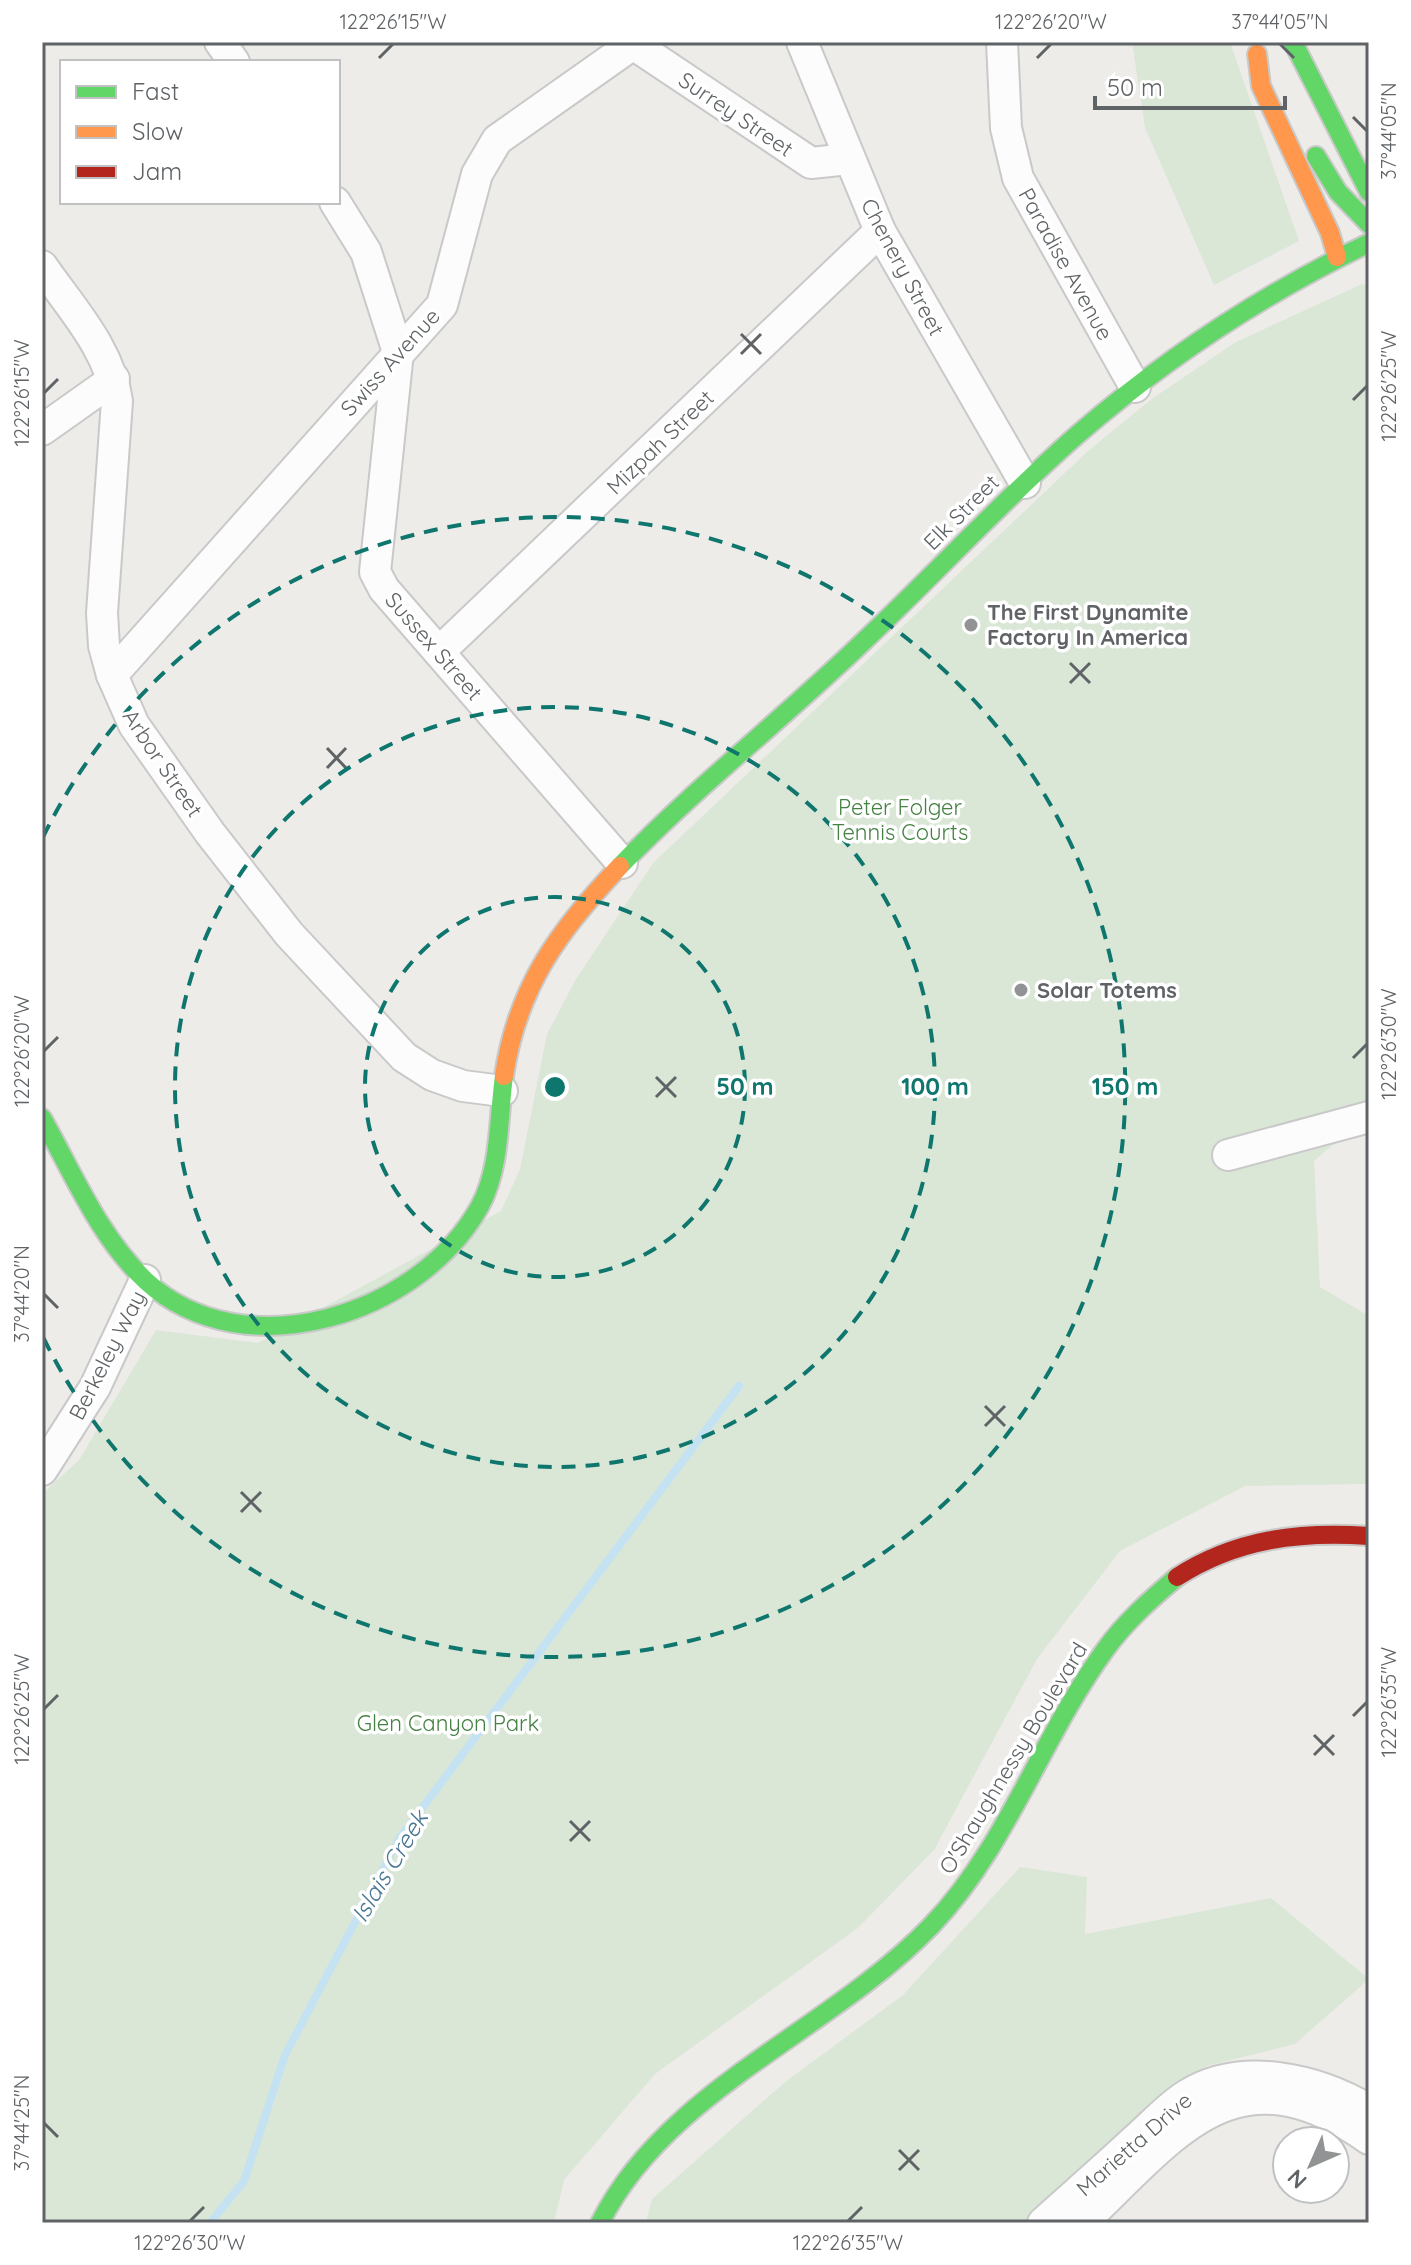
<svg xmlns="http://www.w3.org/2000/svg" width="1411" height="2265" viewBox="0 0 1411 2265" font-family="Quicksand,sans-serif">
<rect width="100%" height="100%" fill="#eeece9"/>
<g fill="#dae7d7">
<path d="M 1132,42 L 1230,42 L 1299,241 L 1214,285 L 1145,128 Z"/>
<path d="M 1362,284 L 1369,285 L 1369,1114 L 1314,1161 L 1320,1287 L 1369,1316 L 1369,1484 L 1245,1486 L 1120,1551 L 1037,1659 L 934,1850 L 858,1928 L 655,2074 L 564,2180 L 554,2223 L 42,2223 L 42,1494 L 79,1460 L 156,1330 L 258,1343 L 501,1211 L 520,1169 L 547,1034 L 576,979 L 653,863 L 1088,451 L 1153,398 L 1236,342 Z"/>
<path d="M 1020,1867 L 1087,1877 L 1085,1934 L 1271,1898 L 1369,1979 L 1295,2044 L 1207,2066 L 1103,2149 L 1024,2223 L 646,2223 L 652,2199 L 785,2082 L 903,1995 Z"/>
</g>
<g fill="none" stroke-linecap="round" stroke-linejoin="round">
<path stroke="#c4e2f1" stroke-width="8" d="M 210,2223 L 244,2181 L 285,2055 L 399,1839 L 739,1386"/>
<g stroke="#c8c9c8" stroke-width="34">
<g id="street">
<path d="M 220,42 L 234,62"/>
<path d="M 630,42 L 811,163 L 849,159"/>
<path d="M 802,42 L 880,231 L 1025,483"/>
<path d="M 1002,42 L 1006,128 L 1018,178 L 1135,387"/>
<path d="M 335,202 L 366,252 L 398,352 L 375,572 L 384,589 L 622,863"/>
<path d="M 42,266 C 71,308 110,349 117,401 L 102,613 L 104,646 L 112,675 L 134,725 L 210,833 L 289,934 L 404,1057 L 432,1075 L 463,1086 L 502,1091"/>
<path d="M 42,430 L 114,379"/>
<path d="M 439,652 L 880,231"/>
<path d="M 112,675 L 442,305 L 477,174 L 497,140 L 633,44"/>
<path d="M 1228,1155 L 1369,1117"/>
<path d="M 42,1470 L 95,1387 L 145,1280"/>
<path d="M 1043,2223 C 1074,2195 1105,2168 1135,2140 C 1152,2125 1168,2107 1187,2095 C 1242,2061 1317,2079 1369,2110"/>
<path d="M 1082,2223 C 1177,2133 1235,2045 1369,2139"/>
</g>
</g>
<g stroke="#c8c9c8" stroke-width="22">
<g id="fast">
<path d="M 1293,42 L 1369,192"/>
<path d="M 1316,156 L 1338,192 L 1369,224"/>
<path d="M 620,866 C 697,786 784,718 864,641 C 936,573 1003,500 1077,435 C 1166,358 1263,294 1369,243"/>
<path d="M 42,1118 C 73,1173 99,1237 146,1281 C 244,1371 420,1315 480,1206 C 501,1167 498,1119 504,1076"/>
<path d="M 600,2223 C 666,2090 830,2031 931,1926 C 1007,1847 1041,1738 1105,1650 C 1125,1622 1151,1599 1177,1577"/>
</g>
</g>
<g stroke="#c8c9c8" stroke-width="22">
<g id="slow">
<path d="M 1257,54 L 1261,86 L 1330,233 L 1337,257"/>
<path d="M 504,1076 C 517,987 559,930 620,866"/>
</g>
</g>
<g stroke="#c8c9c8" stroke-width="22">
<path id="jam" d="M 1177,1577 C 1236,1539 1300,1531 1369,1536"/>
</g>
<use href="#street" stroke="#fcfcfc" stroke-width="30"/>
<use href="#fast" stroke="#63d668" stroke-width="18"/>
<use href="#slow" stroke="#ff974d" stroke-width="18"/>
<use href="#jam" stroke="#b3261e" stroke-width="18"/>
</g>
<path fill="none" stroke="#5f6366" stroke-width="3" d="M 1280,44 L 1294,58M 379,58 L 393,44M 1037,58 L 1051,44M 1353,117 L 1367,131M 741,334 L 761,354M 741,354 L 761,334M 44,393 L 58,379M 1353,400 L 1367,386M 1070,663 L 1090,683M 1070,683 L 1090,663M 327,748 L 346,768M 327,768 L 346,748M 44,1051 L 58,1037M 1353,1058 L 1367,1044M 656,1077 L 676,1097M 656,1097 L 676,1077M 44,1294 L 58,1308M 985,1406 L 1005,1426M 985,1426 L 1005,1406M 241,1492 L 261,1512M 241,1512 L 261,1492M 44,1709 L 58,1695M 1353,1716 L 1367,1702M 1314,1735 L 1334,1755M 1314,1755 L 1334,1735M 570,1821 L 590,1841M 570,1841 L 590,1821M 44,2123 L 58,2137M 899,2150 L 919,2170M 899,2170 L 919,2150M 190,2221 L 204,2207M 848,2221 L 862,2207"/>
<g fill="none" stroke="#0f766e" stroke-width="4" stroke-dasharray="14 10">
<circle cx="555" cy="1087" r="190"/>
<circle cx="555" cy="1087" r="380"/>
<path d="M43 837A570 570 0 1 1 43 1337"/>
</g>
<g fill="#919394" stroke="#fff" stroke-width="3">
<circle cx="971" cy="625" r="8"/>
<circle cx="1021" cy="990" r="8"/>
</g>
<g text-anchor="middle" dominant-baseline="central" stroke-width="7" stroke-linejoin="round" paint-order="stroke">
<g font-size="22" fill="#5f6366" stroke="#fff">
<text transform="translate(736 114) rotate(34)">Surrey Street</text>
<text transform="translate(1066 264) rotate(61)">Paradise Avenue</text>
<text transform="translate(903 267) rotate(62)">Chenery Street</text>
<text transform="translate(390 362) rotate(-48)">Swiss Avenue</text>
<text transform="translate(660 442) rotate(-44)">Mizpah Street</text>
<text transform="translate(961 512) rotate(-45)">Elk Street</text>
<text transform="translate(434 646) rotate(49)">Sussex Street</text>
<text transform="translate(163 763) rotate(56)">Arbor Street</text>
<text transform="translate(107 1355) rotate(-63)">Berkeley Way</text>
<text transform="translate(1013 1758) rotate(-59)">O'Shaughnessy Boulevard</text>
<text transform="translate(1134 2144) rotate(-41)">Marietta Drive</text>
</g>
<g font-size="22" font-weight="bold" fill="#5f6366" stroke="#fff" text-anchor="start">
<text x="987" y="612">The First Dynamite<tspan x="987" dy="25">Factory In America</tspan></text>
<text x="1037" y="990">Solar Totems</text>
</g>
<g font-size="22" fill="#458242" stroke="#fff">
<text x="900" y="807">Peter Folger<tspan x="900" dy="25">Tennis Courts</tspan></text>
<text x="448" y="1723">Glen Canyon Park</text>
</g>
<g font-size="24" font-style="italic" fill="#497694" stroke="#fff">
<text transform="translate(389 1866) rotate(-59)">Islais Creek</text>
</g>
</g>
<circle cx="555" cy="1087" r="12" fill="#0f766e" stroke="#fff" stroke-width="4"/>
<g font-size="24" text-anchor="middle" font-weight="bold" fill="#0f766e" stroke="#fff" stroke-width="7" stroke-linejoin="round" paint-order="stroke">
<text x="745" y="1095">50 m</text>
<text x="935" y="1095">100 m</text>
<text x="1125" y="1095">150 m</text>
</g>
<rect width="1411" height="2265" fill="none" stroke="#ffffff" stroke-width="88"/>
<rect x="60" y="60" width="280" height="144" fill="#ffffff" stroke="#bfc1c2" stroke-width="2"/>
<rect x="76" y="86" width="40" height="12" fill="#63d668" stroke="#bfc1c2" stroke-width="2"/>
<text x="132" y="100" font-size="24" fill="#5f6366">Fast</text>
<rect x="76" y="126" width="40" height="12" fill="#ff974d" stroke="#bfc1c2" stroke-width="2"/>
<text x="132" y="140" font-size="24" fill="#5f6366">Slow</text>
<rect x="76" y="166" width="40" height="12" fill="#b3261e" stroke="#bfc1c2" stroke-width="2"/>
<text x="132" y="180" font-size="24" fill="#5f6366">Jam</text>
<g transform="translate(1311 2165) rotate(225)"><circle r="38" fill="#ffffff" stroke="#bfc1c2" stroke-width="2"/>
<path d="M0-6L14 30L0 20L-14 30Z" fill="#919394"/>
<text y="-12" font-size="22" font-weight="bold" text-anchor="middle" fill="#5f6366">N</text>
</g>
<path d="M1095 96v12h190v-12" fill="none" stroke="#5f6366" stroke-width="4"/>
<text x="1107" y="96" font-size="24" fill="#5f6366" stroke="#ffffff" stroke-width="6" paint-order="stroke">50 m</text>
<rect x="44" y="44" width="1323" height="2177" fill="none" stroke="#5f6366" stroke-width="3"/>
<g font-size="20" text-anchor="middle" fill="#5f6366">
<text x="393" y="29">122°26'15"W</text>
<text x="1051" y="29">122°26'20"W</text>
<text x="1280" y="29">37°44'05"N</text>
<text transform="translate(1389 131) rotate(-90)" y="7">37°44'05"N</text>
<text transform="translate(1389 386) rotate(-90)" y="7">122°26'25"W</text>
<text transform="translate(22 393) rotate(-90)" y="7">122°26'15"W</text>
<text transform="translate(1389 1044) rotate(-90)" y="7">122°26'30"W</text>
<text transform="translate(22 1051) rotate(-90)" y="7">122°26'20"W</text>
<text transform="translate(22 1294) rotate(-90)" y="7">37°44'20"N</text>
<text transform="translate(1389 1702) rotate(-90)" y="7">122°26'35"W</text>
<text transform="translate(22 1709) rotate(-90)" y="7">122°26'25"W</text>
<text transform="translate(22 2123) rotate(-90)" y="7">37°44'25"N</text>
<text x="190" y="2250">122°26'30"W</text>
<text x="848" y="2250">122°26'35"W</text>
</g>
</svg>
